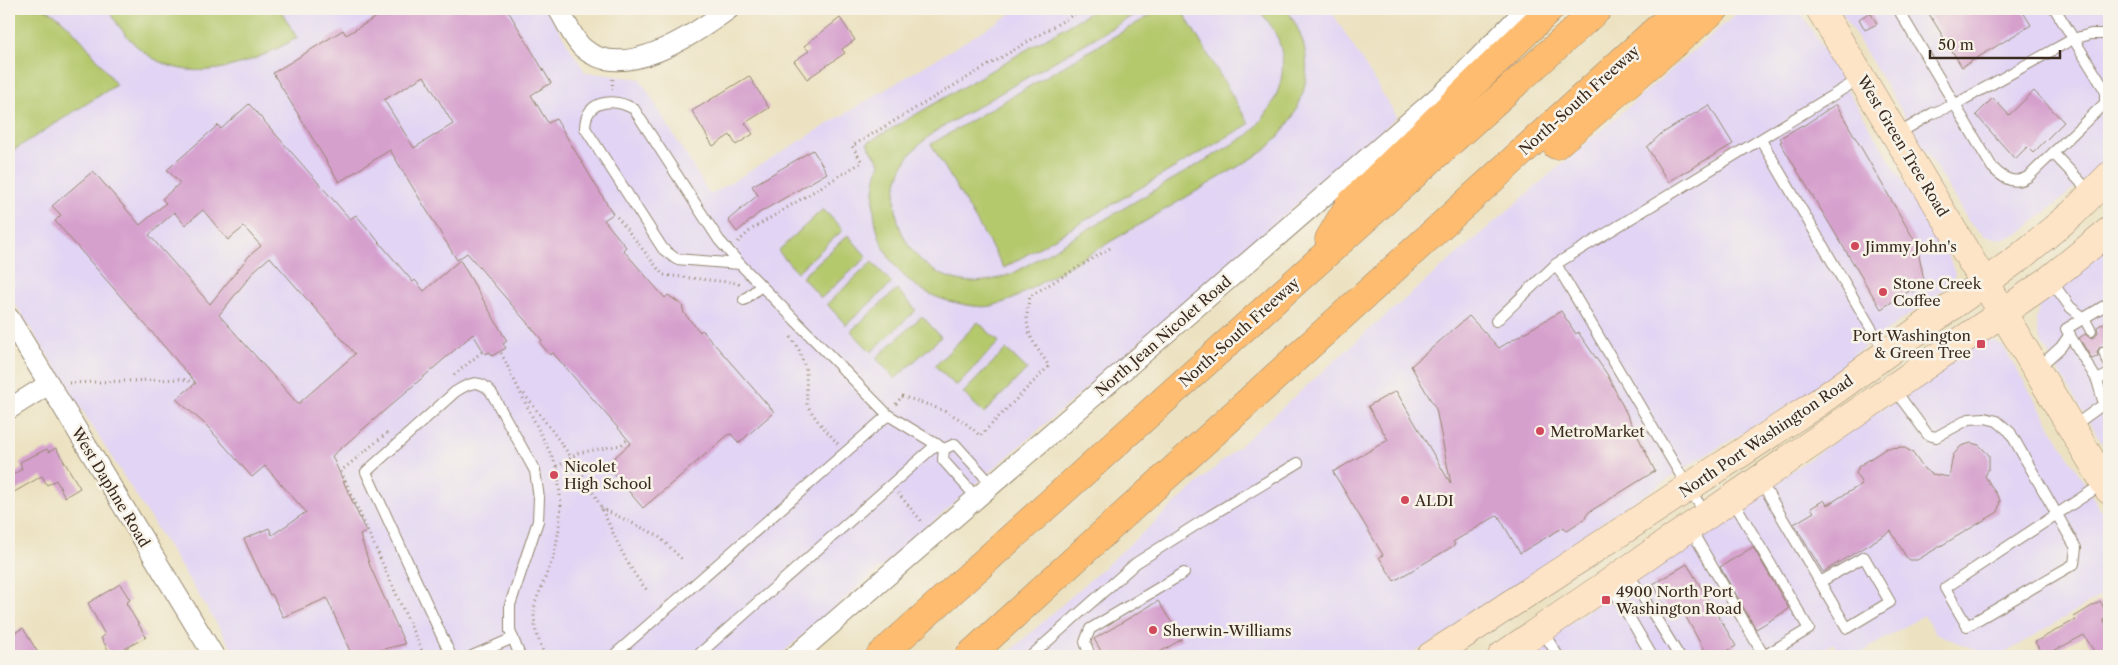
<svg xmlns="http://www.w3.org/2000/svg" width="2118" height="665" viewBox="0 0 2118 665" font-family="'Libre Caslon Text',serif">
<rect width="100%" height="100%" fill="#f7f3e8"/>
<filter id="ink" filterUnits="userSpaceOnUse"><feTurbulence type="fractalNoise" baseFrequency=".02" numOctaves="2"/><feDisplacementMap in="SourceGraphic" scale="10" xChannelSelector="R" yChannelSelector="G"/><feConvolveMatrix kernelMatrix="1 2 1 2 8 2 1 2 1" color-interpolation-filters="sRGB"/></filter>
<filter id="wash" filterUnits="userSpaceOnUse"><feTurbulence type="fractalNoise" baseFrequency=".0096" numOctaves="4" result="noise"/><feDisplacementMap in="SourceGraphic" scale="20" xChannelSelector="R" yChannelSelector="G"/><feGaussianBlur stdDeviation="1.12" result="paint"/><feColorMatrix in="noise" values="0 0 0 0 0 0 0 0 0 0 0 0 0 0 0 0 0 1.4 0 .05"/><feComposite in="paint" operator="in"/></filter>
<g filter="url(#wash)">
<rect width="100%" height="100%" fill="#ece2c1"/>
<g fill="#e1d4f4">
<path d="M 9,9 L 546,9 L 585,72 L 640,79 L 710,195 L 1019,9 L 1330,9 L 1397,117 L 779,656 L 237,656 L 9,294 Z"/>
<path d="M 1742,9 L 1799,9 L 1953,265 L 1955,274 L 1950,285 L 1856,353 L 1814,391 L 1697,460 L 1591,530 L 1568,554 L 1451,631 L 1408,656 L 1005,656 L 1370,329 Z"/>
<path d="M 1840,9 L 2109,9 L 2109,160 L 2019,234 L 2000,239 L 1985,236 L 1969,222 Z"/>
<path d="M 2109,245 L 2109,455 L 2042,343 L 2038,335 L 2036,318 L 2042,301 Z"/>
<path d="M 1984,339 L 1996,342 L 2004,348 L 2109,524 L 2109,591 L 2000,656 L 1991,656 L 1935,633 L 1924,615 L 1856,656 L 1841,656 L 1833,643 L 1813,656 L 1522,656 Z"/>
</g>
<g fill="#b4c86c" stroke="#787945">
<path d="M 9,9 C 20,9 33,7 44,9 C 64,13 104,67 116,85 L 9,153 Z"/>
<path d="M 108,9 L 280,9 L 297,38 C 225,79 156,93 108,9 Z"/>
<path d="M 1096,9 L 1144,9 L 934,132 C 924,141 913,149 907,159 C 877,207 908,273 963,281 C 980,284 996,279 1012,274 L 1248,135 C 1286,99 1298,48 1257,9 L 1286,9 C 1323,59 1307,114 1263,152 L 1013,299 C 1006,302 998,304 991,306 C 980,308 968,305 957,303 C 891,290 859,226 880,163 L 867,143 Z"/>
<path d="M 1161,9 L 1181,9 L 1249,124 L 1004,268 L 931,144 Z"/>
<path d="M 823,209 L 843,230 L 797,272 L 778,251 Z"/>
<path d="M 848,235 L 867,257 L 821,298 L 802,277 Z"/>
<path d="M 872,262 L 892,283 L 846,325 L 827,304 Z"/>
<path d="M 897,289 L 916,310 L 871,352 L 851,331 Z"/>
<path d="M 922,316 L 941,337 L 895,379 L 876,358 Z"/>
<path d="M 978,322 L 999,342 L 956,386 L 935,366 Z"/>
<path d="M 1006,349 L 1027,369 L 984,413 L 963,393 Z"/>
</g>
<g id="blocks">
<g fill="#d6a0cd" fill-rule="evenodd">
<path d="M 390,9 L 507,9 L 551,83 L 531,95 L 548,123 L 556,119 L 613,214 L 604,220 L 626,247 L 623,250 L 665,298 L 668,295 L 682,305 L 684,313 L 700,332 L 702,330 L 774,412 L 739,443 L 731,434 L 728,435 L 643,508 L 606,465 L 631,443 L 553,353 L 550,355 L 540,343 L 542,340 L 467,253 L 457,260 L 390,150 L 339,182 L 273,73 L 343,30 L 346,35 ZM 424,76 L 453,124 L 414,148 L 384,100 Z"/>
<path d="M 1926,9 L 2021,9 L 2031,25 L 1962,67 Z"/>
<path d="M 1870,12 L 1877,24 L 1865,30 L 1859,19 Z"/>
<path d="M 840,18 L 855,40 L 842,49 L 845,53 L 807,79 L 794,61 L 809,51 L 804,46 Z"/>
<path d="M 749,76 L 769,108 L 745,123 L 753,134 L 736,145 L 730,135 L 713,146 L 692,111 Z"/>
<path d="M 2034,91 L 2064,122 L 2033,153 L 2027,147 L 2015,159 L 1976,115 L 1993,98 L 2009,115 Z"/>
<path d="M 249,104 L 350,219 L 356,215 L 413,282 L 415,280 L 424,291 L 460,260 L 507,341 L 503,344 L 506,348 L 492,356 L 490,352 L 485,354 L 473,334 L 332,456 L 366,532 L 360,535 L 370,566 L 405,644 L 380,650 L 382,656 L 352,656 L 327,598 L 283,617 L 272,594 L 270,595 L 244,539 L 269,528 L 272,535 L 306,512 L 265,466 L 252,477 L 206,425 L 176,399 L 196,383 L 55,221 L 61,215 L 52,206 L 93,171 L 140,225 L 166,203 L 162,199 L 180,183 L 167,170 L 218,125 L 221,129 ZM 203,210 L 228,240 L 244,227 L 261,246 L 249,256 L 210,304 L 149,235 L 174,212 L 185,225 ZM 270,257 L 355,354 L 298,404 L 219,315 L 255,270 Z"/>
<path d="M 1836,104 L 1916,243 L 1919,255 L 1925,285 L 1912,292 L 1911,290 L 1881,309 L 1780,142 L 1782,141 L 1780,138 L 1802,125 L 1803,126 Z"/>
<path d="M 1709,105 L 1733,144 L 1668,182 L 1647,147 L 1661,134 Z"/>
<path d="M 813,150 L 827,173 L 759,213 L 737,232 L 728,220 L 758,195 L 752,186 Z"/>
<path d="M 1561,311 L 1576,334 L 1578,332 L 1607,374 L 1655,471 L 1589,512 L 1584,519 L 1566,531 L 1564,527 L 1520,553 L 1498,515 L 1453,542 L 1455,545 L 1394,581 L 1379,557 L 1383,555 L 1333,472 L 1388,440 L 1368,406 L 1396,391 L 1451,484 L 1436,409 L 1411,366 L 1469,316 L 1499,348 Z"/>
<path d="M 2109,320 L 2109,348 L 2101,346 L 2097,351 L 2098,356 L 2092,359 L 2079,338 L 2085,334 L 2090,338 L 2095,337 L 2098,332 L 2097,327 Z"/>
<path d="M 1971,443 L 1979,445 L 1989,455 L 1989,468 L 1985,476 L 2000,500 L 1998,512 L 1917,560 L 1910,560 L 1906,557 L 1891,531 L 1823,572 L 1794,524 L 1814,512 L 1811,508 L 1824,500 L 1827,505 L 1862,484 L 1856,473 L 1859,466 L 1887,448 L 1903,447 L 1912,452 L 1924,469 L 1932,474 L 1949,477 L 1953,455 L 1961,446 Z"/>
<path d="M 56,448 L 80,488 L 65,497 L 56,480 L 47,485 L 42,476 L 9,495 L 9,477 L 22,469 L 20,462 L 47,449 L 49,452 Z"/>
<path d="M 1753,547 L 1789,609 L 1756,629 L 1720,567 Z"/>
<path d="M 1687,564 L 1736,646 L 1719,656 L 1710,656 L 1705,652 L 1679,604 L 1668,610 L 1653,584 Z"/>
<path d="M 120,584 L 130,600 L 126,603 L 146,637 L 112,656 L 101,638 L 105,635 L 88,603 Z"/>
<path d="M 1158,601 L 1182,639 L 1153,656 L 1104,656 L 1094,639 Z"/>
<path d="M 2100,601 L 2109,616 L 2103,620 L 2109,631 L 2109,656 L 2097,656 L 2084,635 L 2044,656 L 2035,642 L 2075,620 L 2074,617 Z"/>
<path d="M 23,628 L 40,656 L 9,656 L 9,636 Z"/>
</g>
</g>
</g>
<g filter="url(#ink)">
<use href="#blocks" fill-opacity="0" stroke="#948670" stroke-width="1"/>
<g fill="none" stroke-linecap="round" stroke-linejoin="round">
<g stroke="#948670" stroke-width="12">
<g id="lane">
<path d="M 1898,9 L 1992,167 C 2002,178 2015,186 2029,176 L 2105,103 L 2105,90 L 2055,9"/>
<path d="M 1896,135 L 1933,113 L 1954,105 L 2073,39 L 2091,34 L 2109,34"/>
<path d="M 1761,140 L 1885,352"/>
<path d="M 2053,153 L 2092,194"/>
<path d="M 740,264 L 676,259 L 663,249 L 585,128 C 585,100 613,97 634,109 L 719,240 L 740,264 L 888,415 L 944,449"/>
<path d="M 2050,279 L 2070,307 L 2084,318 L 2091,331"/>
<path d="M 744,300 L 761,286"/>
<path d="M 1496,321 L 1556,264"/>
<path d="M 2104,352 L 2109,363"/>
<path d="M 2038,368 L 2061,347 L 2070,334"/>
<path d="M 2097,380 L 2109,374"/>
<path d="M 1894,389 L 1928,435 L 1936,437 L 1969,419 L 1985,418 L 1997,421 L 2010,432 L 2076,548 L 2074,564 L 1967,626 L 1945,588 L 2104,483"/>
<path d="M 2072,427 L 2104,404 L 2097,380 L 2066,329 L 2109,303"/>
<path d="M 1760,480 L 1847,628 L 1890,602 L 1864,557 L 1820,582"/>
<path d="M 977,498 L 943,460 L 944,449 L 955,444 L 992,485"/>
<path d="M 1707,515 L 1689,489 L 1556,264 L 1861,78"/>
<path d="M 1690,528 L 1764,656 L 1809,629 L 1732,499"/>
<path d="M 1627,571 L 1679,656"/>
<path d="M 1610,584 L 1652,656"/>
<path d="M 1542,630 L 1558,656"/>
<path d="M 451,656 L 366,472 L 455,392 C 469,383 479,378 491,392 L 535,471 L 539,498 L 538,521 L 510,605 L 510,631 L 520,656"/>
<path d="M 472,656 L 513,638"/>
<path d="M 613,656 L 888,415"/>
<path d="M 697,656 L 937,444"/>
<path d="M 1031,656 L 1136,563 L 1210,516 L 1298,463"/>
<path d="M 1090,656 L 1085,642 L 1090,629 L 1184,573"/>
</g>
</g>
<g stroke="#948670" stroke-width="22">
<g id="street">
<path d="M 558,9 C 565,19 574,41 583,48 C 623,83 695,34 729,9"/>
<path d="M 9,318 L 214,656"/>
<path d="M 9,409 L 49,384"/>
<path d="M 795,656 L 1455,82 L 1526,9"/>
</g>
</g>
<g stroke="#948670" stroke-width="29">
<g id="secondary">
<path d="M 1820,9 L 2109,490"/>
<path d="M 1431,656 L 1819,402 L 2020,257 L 2072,214 L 2109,176"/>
<path d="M 1502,656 L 2002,313 L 2045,283 L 2109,231"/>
</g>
</g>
<g stroke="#948670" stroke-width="29">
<g id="highway">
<path d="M 1556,145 L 1715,9"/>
<path d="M 1329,239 L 1349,205 L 1550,9"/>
<path d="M 880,656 L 1598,9"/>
<path d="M 969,656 L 1679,9"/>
</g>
</g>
<g stroke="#948670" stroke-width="3" stroke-dasharray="1 4" stroke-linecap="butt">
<path d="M 612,90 L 613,76"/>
<path d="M 617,217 L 663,275 L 737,283 L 740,285"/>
<path d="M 738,242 L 752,229 L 862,162 L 852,146 L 1083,9"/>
<path d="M 791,337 L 799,350 L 806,370 L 807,405 L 817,420 L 838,444"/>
<path d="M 501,353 L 557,467 L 561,504 L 559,529 L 554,556 L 535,603 L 534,617 L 536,633 L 545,656"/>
<path d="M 454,375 L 483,351"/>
<path d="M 69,383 L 182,379 L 196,383"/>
<path d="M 524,394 C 548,425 572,456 591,489 C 611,522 621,561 647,590"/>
<path d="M 896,404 L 902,396 C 933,407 956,411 980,436 L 1049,366 C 1031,339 1022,330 1030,296 L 1112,247"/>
<path d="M 387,433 L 341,471 L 424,656"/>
<path d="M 557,467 L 578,453 L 621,445 L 628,439"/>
<path d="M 898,493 L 923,523"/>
<path d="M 601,508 L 657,535 L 682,559"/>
</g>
<use href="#lane" stroke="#fff" stroke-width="10"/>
<use href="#street" stroke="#fff" stroke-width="20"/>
<use href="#secondary" stroke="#fee4c6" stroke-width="28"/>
<use href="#highway" stroke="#fdbc70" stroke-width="28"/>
</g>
</g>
<g fill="#d1495b" stroke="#f7f3e8" stroke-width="2">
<circle cx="1855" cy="246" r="5"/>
<circle cx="1883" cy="292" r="5"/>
<rect x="1976" y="339" width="10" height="10" rx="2.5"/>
<circle cx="1540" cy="431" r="5"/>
<circle cx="554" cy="475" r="5"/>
<circle cx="1405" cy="500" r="5"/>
<rect x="1601" y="595" width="10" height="10" rx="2.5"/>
<circle cx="1153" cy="630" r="5"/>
</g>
<g text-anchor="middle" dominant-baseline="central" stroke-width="5" stroke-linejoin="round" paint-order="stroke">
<g font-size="15" fill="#3b2a1e" stroke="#f7f3e8">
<text transform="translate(1579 100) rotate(-42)">North-South Freeway</text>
<text transform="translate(1903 146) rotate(59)">West Green Tree Road</text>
<text transform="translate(1239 332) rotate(-42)">North-South Freeway</text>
<text transform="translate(1163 336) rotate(-41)">North Jean Nicolet Road</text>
<text transform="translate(1766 436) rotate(-34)">North Port Washington Road</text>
<text transform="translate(111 487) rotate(59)">West Daphne Road</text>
</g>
<g font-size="15" fill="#3b2a1e" stroke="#f7f3e8" text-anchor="start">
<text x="1865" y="246">Jimmy John's</text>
<text x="1893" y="283">Stone Creek<tspan x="1893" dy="17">Coffee</tspan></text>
<text x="1971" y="335" text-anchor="end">Port Washington<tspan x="1971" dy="17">&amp; Green Tree</tspan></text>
<text x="1550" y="431">MetroMarket</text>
<text x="564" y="466">Nicolet<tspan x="564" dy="17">High School</tspan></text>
<text x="1415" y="500">ALDI</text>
<text x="1616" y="591">4900 North Port<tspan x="1616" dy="17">Washington Road</tspan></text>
<text x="1163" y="630">Sherwin-Williams</text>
</g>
</g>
<rect width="2118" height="665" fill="none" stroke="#f7f3e8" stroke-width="30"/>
<path d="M1930 50v8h130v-8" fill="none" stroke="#3b2a1e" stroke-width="2.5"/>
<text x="1938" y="50" font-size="15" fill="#3b2a1e" stroke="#f7f3e8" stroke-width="4" paint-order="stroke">50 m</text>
</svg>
